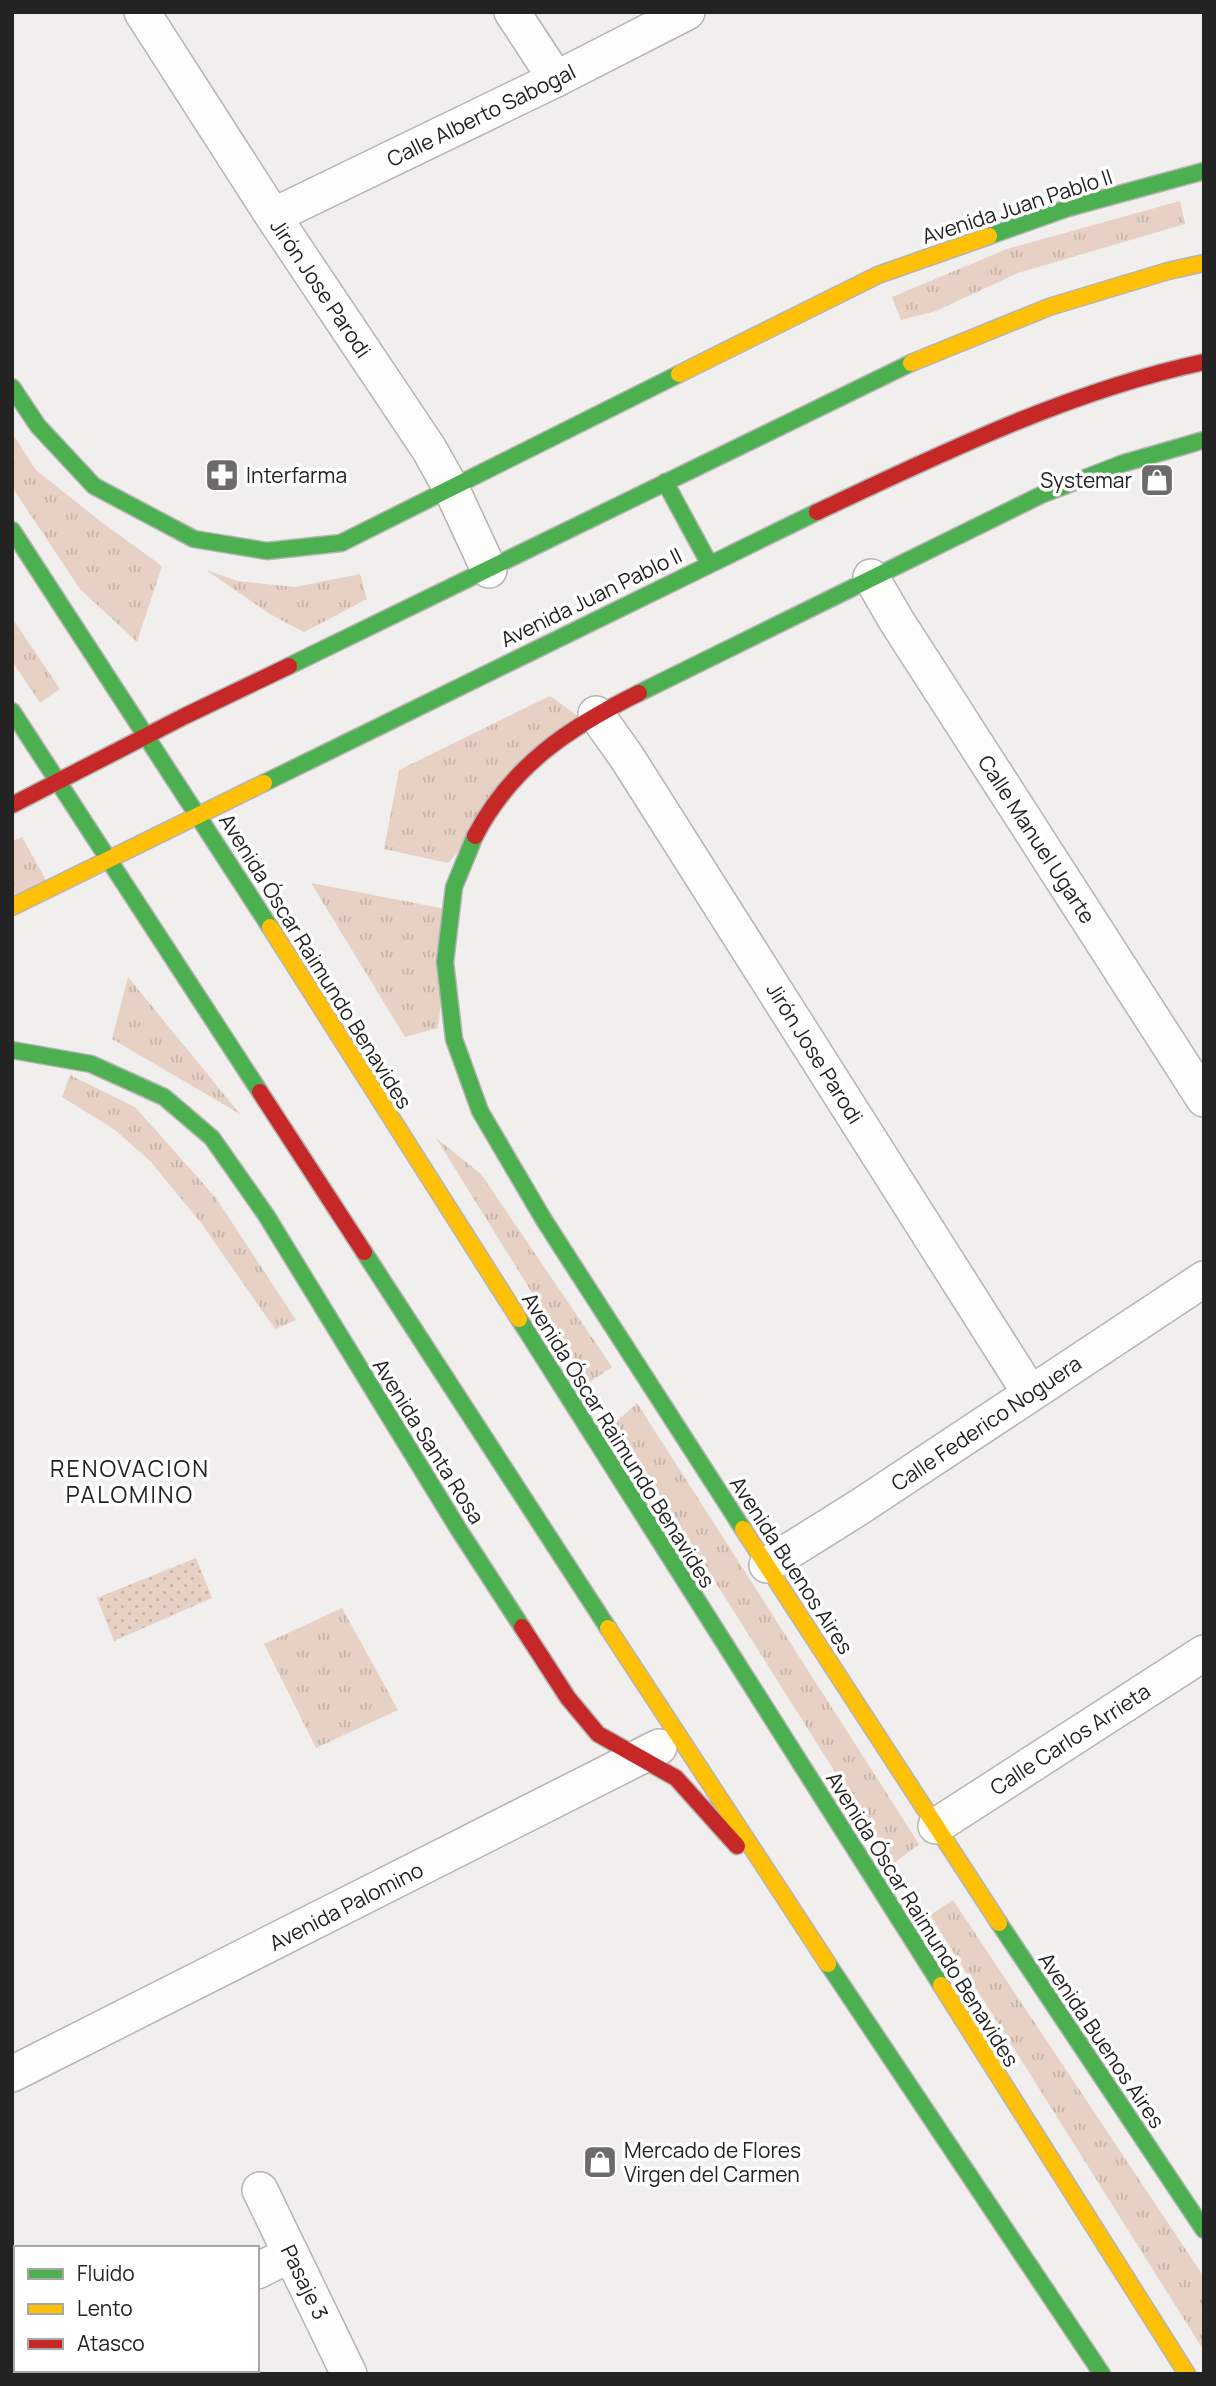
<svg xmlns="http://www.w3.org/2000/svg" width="1216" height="2386" viewBox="0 0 1216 2386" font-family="Manrope,sans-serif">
<defs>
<pattern id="grass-tufts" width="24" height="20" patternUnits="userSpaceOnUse" patternTransform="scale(1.75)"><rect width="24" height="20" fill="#e6d1c4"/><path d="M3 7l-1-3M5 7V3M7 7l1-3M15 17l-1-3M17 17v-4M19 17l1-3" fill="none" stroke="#c5b3a8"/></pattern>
<pattern id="park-dots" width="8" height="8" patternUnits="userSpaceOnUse" patternTransform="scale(1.75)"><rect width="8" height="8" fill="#e6d1c4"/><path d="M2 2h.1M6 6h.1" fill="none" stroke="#c5b3a8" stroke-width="1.8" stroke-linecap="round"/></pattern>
</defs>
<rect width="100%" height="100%" fill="#f1efee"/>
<g fill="url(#grass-tufts)">
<path d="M 1180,201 L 1185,224 L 1018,273 L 936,311 L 901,320 L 892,297 L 1007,249 Z"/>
<path d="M 12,433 L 36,470 L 100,521 L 162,566 L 137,642 L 80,589 L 12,487 Z"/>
<path d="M 206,570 L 238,581 L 295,587 L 360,574 L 367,599 L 304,632 L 270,614 Z"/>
<path d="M 12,618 L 60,689 L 40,703 L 12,661 Z"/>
<path d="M 550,696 L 582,719 L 448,863 L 384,849 L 399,770 Z"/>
<path d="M 22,837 L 47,882 L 12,898 L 12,841 Z"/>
<path d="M 311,883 L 451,910 L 438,1028 L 405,1037 Z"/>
<path d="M 128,977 L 240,1114 L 112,1039 Z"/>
<path d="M 70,1075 L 135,1107 L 216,1198 L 296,1320 L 275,1329 L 201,1223 L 151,1162 L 115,1130 L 62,1097 Z"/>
<path d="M 436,1138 L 481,1174 L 612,1367 L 588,1383 Z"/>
<path d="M 637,1403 L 919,1844 L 893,1864 L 615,1423 Z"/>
<path d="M 342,1608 L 398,1710 L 316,1748 L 264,1644 Z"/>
<path d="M 953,1900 L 1204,2277 L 1204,2351 L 930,1915 Z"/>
</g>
<path fill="url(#park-dots)" d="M 196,1558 L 212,1598 L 114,1641 L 97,1598 Z"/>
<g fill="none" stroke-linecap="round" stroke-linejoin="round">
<g stroke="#b5b4b3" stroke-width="38">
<g id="street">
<path d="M 142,12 L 273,216 L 429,449 L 452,490 L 489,570"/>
<path d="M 512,12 L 556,79"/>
<path d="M 273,216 L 556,79 L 687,12"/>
<path d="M 871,577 L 896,620 L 1204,1099"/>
<path d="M 596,714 L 626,756 L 1030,1393"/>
<path d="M 767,1565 L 861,1506 L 1204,1279"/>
<path d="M 936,1826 L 1204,1653"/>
<path d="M 12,2074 L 659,1747"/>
<path d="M 260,2190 L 349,2374"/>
<path d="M 257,2271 L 291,2254"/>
<path d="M 117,2370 L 119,2374"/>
<path d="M 52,2374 L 59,2370"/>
</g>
</g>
<g stroke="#b5b4b3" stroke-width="19">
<g id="fast">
<path d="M 989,236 L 1068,208 L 1204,171"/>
<path d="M 12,387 L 38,426 L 94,486 L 194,539 L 267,551 L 341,543 L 679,374"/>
<path d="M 665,482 L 709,563"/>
<path d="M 12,530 L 270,927"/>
<path d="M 289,666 L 911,363"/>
<path d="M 639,693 L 1041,495 L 1121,464 L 1204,440"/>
<path d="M 12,711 L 260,1092"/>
<path d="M 264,783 L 817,512"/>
<path d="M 475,836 L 454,887 L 445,962 L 454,1039 L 480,1111 L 544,1220 L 743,1529"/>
<path d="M 12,1050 L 91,1064 L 164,1097 L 212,1138 L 266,1215 L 459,1530 L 522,1627"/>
<path d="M 364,1252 L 608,1628"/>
<path d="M 519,1319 L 941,1985"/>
<path d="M 999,1923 L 1204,2230"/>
<path d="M 828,1964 L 1102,2374"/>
</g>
</g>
<g stroke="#b5b4b3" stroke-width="19">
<g id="slow">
<path d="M 911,363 L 1049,307 L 1168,271 L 1204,263"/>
<path d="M 679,374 L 878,275 L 989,236"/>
<path d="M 12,907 L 264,783"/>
<path d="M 270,927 L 519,1319"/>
<path d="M 743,1529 L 999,1923"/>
<path d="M 608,1628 L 828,1964"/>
<path d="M 941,1985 L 1187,2374"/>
</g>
</g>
<g stroke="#b5b4b3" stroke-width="19">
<g id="jam">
<path d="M 817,512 C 942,453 1069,391 1204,362"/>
<path d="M 12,805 L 185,716 L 289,666"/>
<path d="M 475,836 C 512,765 570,727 639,693"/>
<path d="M 260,1092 L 364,1252"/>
<path d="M 522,1627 L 568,1698 L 598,1734 L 676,1778 L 737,1846"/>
</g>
</g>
<use href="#street" stroke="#fdfdfc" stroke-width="35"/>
<use href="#fast" stroke="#4caf50" stroke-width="16"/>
<use href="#slow" stroke="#ffc107" stroke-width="16"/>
<use href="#jam" stroke="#c62828" stroke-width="16"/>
</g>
<defs>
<g id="pharmacy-square" transform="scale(1.75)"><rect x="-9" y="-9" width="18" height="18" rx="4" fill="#6c6a6a" stroke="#fff"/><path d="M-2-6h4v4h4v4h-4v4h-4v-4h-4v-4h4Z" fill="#fff"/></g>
<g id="shop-square" transform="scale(1.75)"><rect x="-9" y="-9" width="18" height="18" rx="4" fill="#6c6a6a" stroke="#fff"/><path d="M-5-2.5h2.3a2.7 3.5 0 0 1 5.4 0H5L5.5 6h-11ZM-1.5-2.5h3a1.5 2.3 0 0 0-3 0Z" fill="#fff"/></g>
</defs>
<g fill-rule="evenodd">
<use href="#pharmacy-square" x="222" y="475"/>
<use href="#shop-square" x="1157" y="480"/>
<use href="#shop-square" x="600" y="2162"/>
</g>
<g text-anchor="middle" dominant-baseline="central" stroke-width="7" stroke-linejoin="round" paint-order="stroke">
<g font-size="21" fill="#242323" stroke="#fff">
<text transform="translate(481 115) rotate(-26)">Calle Alberto Sabogal</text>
<text transform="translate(1017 206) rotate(-18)">Avenida Juan Pablo II</text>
<text transform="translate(321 288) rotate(56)">Jirón Jose Parodi</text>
<text transform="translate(591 597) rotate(-26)">Avenida Juan Pablo II</text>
<text transform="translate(1037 839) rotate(57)">Calle Manuel Ugarte</text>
<text transform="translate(316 961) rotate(58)">Avenida Óscar Raimundo Benavides</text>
<text transform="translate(815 1053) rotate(58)">Jirón Jose Parodi</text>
<text transform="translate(986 1423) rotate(-34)">Calle Federico Noguera</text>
<text transform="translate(619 1440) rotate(58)">Avenida Óscar Raimundo Benavides</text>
<text transform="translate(429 1441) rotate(58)">Avenida Santa Rosa</text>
<text transform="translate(792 1565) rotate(57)">Avenida Buenos Aires</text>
<text transform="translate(1070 1739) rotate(-33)">Calle Carlos Arrieta</text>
<text transform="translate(346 1906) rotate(-27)">Avenida Palomino</text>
<text transform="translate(923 1919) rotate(58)">Avenida Óscar Raimundo Benavides</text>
<text transform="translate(1102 2040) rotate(56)">Avenida Buenos Aires</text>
<text transform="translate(305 2282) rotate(64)">Pasaje 3</text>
</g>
<g font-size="21" fill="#242323" stroke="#fff" text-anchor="start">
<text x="246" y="475">Interfarma</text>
<text x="1132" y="480" text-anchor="end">Systemar</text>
<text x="624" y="2150">Mercado de Flores<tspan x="624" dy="24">Virgen del Carmen</tspan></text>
</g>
<g font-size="23" letter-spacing="2" fill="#242323" stroke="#fff">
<text x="130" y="1468">RENOVACION<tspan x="130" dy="26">PALOMINO</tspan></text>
</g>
</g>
<rect width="1216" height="2386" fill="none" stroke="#242323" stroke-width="28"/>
<rect x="14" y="2246" width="245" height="126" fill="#ffffff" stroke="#a7a7a7" stroke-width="2"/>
<rect x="28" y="2269" width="35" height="10" fill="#4caf50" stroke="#a7a7a7" stroke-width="2"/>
<text x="77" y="2281" font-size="21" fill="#242323">Fluido</text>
<rect x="28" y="2304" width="35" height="10" fill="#ffc107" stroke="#a7a7a7" stroke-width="2"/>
<text x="77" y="2316" font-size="21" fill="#242323">Lento</text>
<rect x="28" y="2339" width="35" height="10" fill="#c62828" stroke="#a7a7a7" stroke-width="2"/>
<text x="77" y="2351" font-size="21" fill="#242323">Atasco</text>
</svg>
